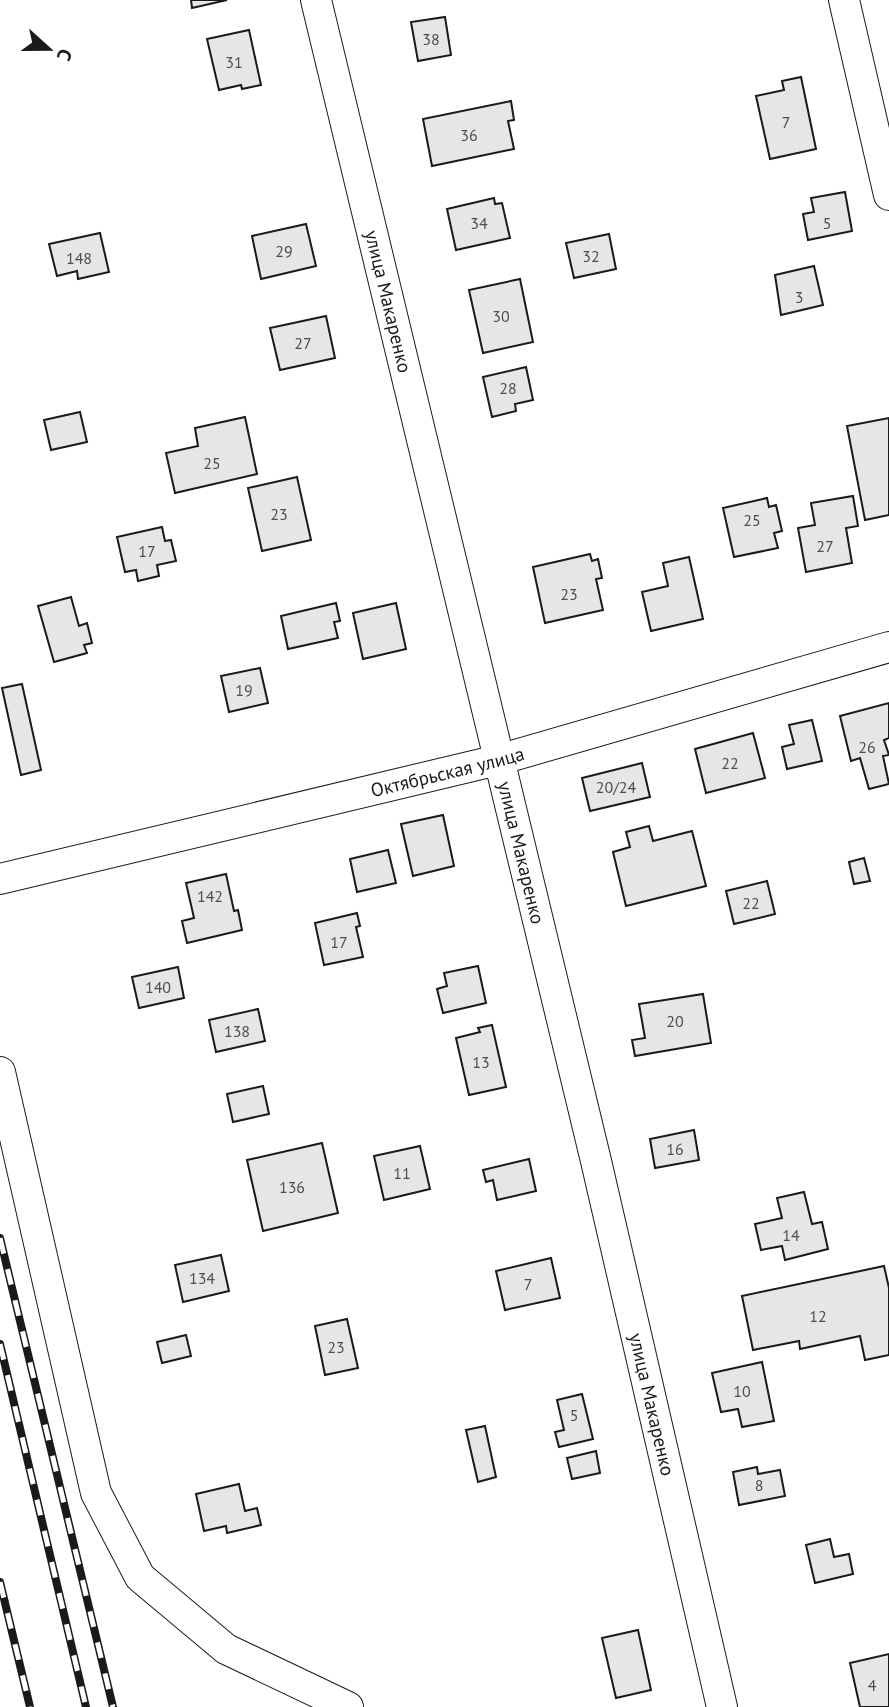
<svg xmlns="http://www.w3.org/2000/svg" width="889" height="1707" viewBox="0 0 889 1707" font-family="'PT Sans',sans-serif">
<rect width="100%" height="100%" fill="#fff"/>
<g fill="#e6e6e6" stroke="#1a1a1a" stroke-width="2">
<path d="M 191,0 L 227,0 L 192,8 Z"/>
<path d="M 445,17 L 451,55 L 418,61 L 411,22 Z"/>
<path d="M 249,30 L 261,85 L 242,89 L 241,85 L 219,90 L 207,39 Z"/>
<path d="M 801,77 L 816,149 L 770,159 L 756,96 L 784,90 L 782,81 Z"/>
<path d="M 511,101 L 514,120 L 508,121 L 514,149 L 432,166 L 423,119 Z"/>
<path d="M 845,192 L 852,231 L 808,240 L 803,214 L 814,212 L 811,198 Z"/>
<path d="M 494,198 L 495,204 L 502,203 L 510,238 L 456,250 L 447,209 Z"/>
<path d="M 306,224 L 316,266 L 261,279 L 252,236 Z"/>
<path d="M 100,233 L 109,272 L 78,279 L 77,271 L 57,276 L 49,244 Z"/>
<path d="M 609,234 L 616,269 L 574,278 L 566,243 Z"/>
<path d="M 814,266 L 823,305 L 781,315 L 775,275 Z"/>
<path d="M 520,279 L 533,342 L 483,353 L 469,290 Z"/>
<path d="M 326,316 L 335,358 L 280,370 L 270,328 Z"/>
<path d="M 526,367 L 533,400 L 515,404 L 516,411 L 492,417 L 483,377 Z"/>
<path d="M 80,412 L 87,442 L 51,450 L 44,420 Z"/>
<path d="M 245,417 L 257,474 L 175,493 L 166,453 L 198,446 L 195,428 Z"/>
<path d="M 889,418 L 889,515 L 865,520 L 847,426 Z"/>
<path d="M 297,477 L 311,540 L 262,551 L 248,488 Z"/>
<path d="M 853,496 L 858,526 L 846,528 L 852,563 L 806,572 L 798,528 L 815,525 L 811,503 Z"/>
<path d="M 767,498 L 769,507 L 776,505 L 782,531 L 774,533 L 778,548 L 734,557 L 723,508 Z"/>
<path d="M 162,527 L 165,541 L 171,540 L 176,561 L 157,565 L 159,576 L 138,581 L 136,570 L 125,572 L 117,537 Z"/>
<path d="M 590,554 L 592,561 L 598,559 L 602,578 L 596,579 L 603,610 L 545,623 L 533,567 Z"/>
<path d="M 689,557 L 703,619 L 651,631 L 642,592 L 668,586 L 663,563 Z"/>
<path d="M 71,597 L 79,626 L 87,623 L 92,643 L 84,645 L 87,653 L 54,662 L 38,606 Z"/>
<path d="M 336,603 L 340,621 L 334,622 L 338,638 L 288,649 L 281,616 Z"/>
<path d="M 396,603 L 406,649 L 363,659 L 353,613 Z"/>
<path d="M 260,668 L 268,703 L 229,712 L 221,676 Z"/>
<path d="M 22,684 L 41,770 L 21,775 L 2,688 Z"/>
<path d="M 889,703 L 889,738 L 884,740 L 889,755 L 883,756 L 889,784 L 869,789 L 860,758 L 851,761 L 840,716 Z"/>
<path d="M 812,720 L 822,761 L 787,769 L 782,747 L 794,744 L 789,725 Z"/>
<path d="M 753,733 L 765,778 L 706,793 L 695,749 Z"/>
<path d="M 642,763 L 650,797 L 590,811 L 582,778 Z"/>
<path d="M 443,815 L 454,866 L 413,876 L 401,824 Z"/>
<path d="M 649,826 L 653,841 L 692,831 L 706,886 L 626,906 L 613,852 L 630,847 L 626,832 Z"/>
<path d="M 388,850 L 396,883 L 357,892 L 350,859 Z"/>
<path d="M 864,858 L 870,881 L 854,884 L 849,862 Z"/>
<path d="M 226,874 L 234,911 L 238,910 L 242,930 L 187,943 L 182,921 L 194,918 L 186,883 Z"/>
<path d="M 767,881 L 775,914 L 734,924 L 726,891 Z"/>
<path d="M 357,913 L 360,926 L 356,927 L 363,957 L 324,965 L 315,923 Z"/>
<path d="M 478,966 L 486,1003 L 443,1013 L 437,989 L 447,986 L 444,973 Z"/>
<path d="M 178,967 L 184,998 L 139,1008 L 132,977 Z"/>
<path d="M 703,994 L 711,1043 L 635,1056 L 632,1040 L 645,1038 L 639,1004 Z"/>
<path d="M 258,1009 L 265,1041 L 216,1052 L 209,1020 Z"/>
<path d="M 492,1025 L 506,1087 L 469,1095 L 456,1038 L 480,1032 L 478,1028 Z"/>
<path d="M 263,1086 L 269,1114 L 233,1122 L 227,1094 Z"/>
<path d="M 694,1130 L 699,1160 L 655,1168 L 650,1139 Z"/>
<path d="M 322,1143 L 338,1213 L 263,1231 L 247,1160 Z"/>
<path d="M 420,1146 L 430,1189 L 384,1200 L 374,1156 Z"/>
<path d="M 529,1159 L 536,1191 L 497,1200 L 493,1180 L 486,1182 L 483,1170 Z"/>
<path d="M 804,1192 L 812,1224 L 822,1222 L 828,1249 L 785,1260 L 782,1246 L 761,1250 L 755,1224 L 782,1218 L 777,1198 Z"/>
<path d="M 221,1255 L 229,1291 L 183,1302 L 175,1265 Z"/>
<path d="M 551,1258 L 560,1298 L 505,1310 L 496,1271 Z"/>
<path d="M 884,1266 L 889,1288 L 889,1355 L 865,1360 L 860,1336 L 800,1349 L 799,1341 L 753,1350 L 742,1296 Z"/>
<path d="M 347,1319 L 358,1368 L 325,1375 L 315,1326 Z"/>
<path d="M 186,1335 L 191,1356 L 162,1363 L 157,1342 Z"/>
<path d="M 762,1362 L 774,1421 L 742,1427 L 738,1409 L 721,1412 L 712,1373 Z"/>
<path d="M 582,1394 L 593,1439 L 559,1447 L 555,1432 L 564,1430 L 557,1400 Z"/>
<path d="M 485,1426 L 496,1477 L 478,1482 L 466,1430 Z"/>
<path d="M 596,1451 L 600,1473 L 572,1479 L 567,1458 Z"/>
<path d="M 757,1467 L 758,1474 L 780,1470 L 785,1496 L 739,1505 L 733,1472 Z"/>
<path d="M 239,1484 L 245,1511 L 257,1508 L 261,1525 L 227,1533 L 226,1526 L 204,1531 L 196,1494 Z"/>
<path d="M 830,1539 L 834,1557 L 849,1554 L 853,1574 L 815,1583 L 806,1545 Z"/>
<path d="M 638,1630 L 651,1690 L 616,1698 L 602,1638 Z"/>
<path d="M 889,1654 L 889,1707 L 860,1707 L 850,1663 Z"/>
</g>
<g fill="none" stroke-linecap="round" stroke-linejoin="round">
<g stroke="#1a1a1a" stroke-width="32">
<g id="minor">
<path id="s1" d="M 316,0 L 596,1161 L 722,1707"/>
<path d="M 844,0 L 889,195"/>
<path id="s2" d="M 0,879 L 498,760 L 889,647"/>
<path d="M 0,1072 L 96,1493 L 140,1577 L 226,1649 L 348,1707"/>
</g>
</g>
<use href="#minor" stroke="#fff" stroke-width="30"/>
<g stroke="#1a1a1a" stroke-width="8">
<g id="rail">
<path d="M 0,1238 L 113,1707"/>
<path d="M 0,1344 L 86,1707"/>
<path d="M 0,1582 L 30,1707"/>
</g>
</g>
<use href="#rail" stroke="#fff" stroke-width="5" stroke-dasharray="16" stroke-linecap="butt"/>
</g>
<g text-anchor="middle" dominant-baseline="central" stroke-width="5" stroke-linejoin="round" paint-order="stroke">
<g font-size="16" fill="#4d4d4d">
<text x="431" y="39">38</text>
<text x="234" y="62">31</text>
<text x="786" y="122">7</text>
<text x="469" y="135">36</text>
<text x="479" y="223">34</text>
<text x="827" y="223">5</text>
<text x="284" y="251">29</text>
<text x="591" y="256">32</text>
<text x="79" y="258">148</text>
<text x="799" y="297">3</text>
<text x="501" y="316">30</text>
<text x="303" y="343">27</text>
<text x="508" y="388">28</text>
<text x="212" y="463">25</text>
<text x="279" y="514">23</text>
<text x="752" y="520">25</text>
<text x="825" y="546">27</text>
<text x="147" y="551">17</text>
<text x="569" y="594">23</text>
<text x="244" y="690">19</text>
<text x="867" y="747">26</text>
<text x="730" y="763">22</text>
<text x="616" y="787">20/24</text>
<text x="210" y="896">142</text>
<text x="751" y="903">22</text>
<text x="339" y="942">17</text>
<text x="158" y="987">140</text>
<text x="675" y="1021">20</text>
<text x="237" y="1031">138</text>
<text x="481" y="1062">13</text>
<text x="675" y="1149">16</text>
<text x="402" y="1173">11</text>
<text x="292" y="1187">136</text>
<text x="791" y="1235">14</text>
<text x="202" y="1278">134</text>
<text x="528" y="1284">7</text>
<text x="818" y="1316">12</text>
<text x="336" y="1347">23</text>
<text x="742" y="1391">10</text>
<text x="574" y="1415">5</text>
<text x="759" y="1485">8</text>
<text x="872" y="1685">4</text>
</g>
<g font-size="19" fill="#1a1a1a" stroke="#fff">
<text stroke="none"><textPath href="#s1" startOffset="310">улица Макаренко</textPath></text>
<text stroke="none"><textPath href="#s2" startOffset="460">Октябрьская улица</textPath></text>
<text stroke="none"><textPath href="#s1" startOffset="877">улица Макаренко</textPath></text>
<text stroke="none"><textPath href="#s1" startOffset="1444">улица Макаренко</textPath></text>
</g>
</g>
<g transform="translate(49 49) rotate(111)" stroke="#ffffff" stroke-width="5" paint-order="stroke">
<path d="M0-5L12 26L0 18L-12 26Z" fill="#1a1a1a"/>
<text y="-10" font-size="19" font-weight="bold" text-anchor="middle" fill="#1a1a1a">С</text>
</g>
</svg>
